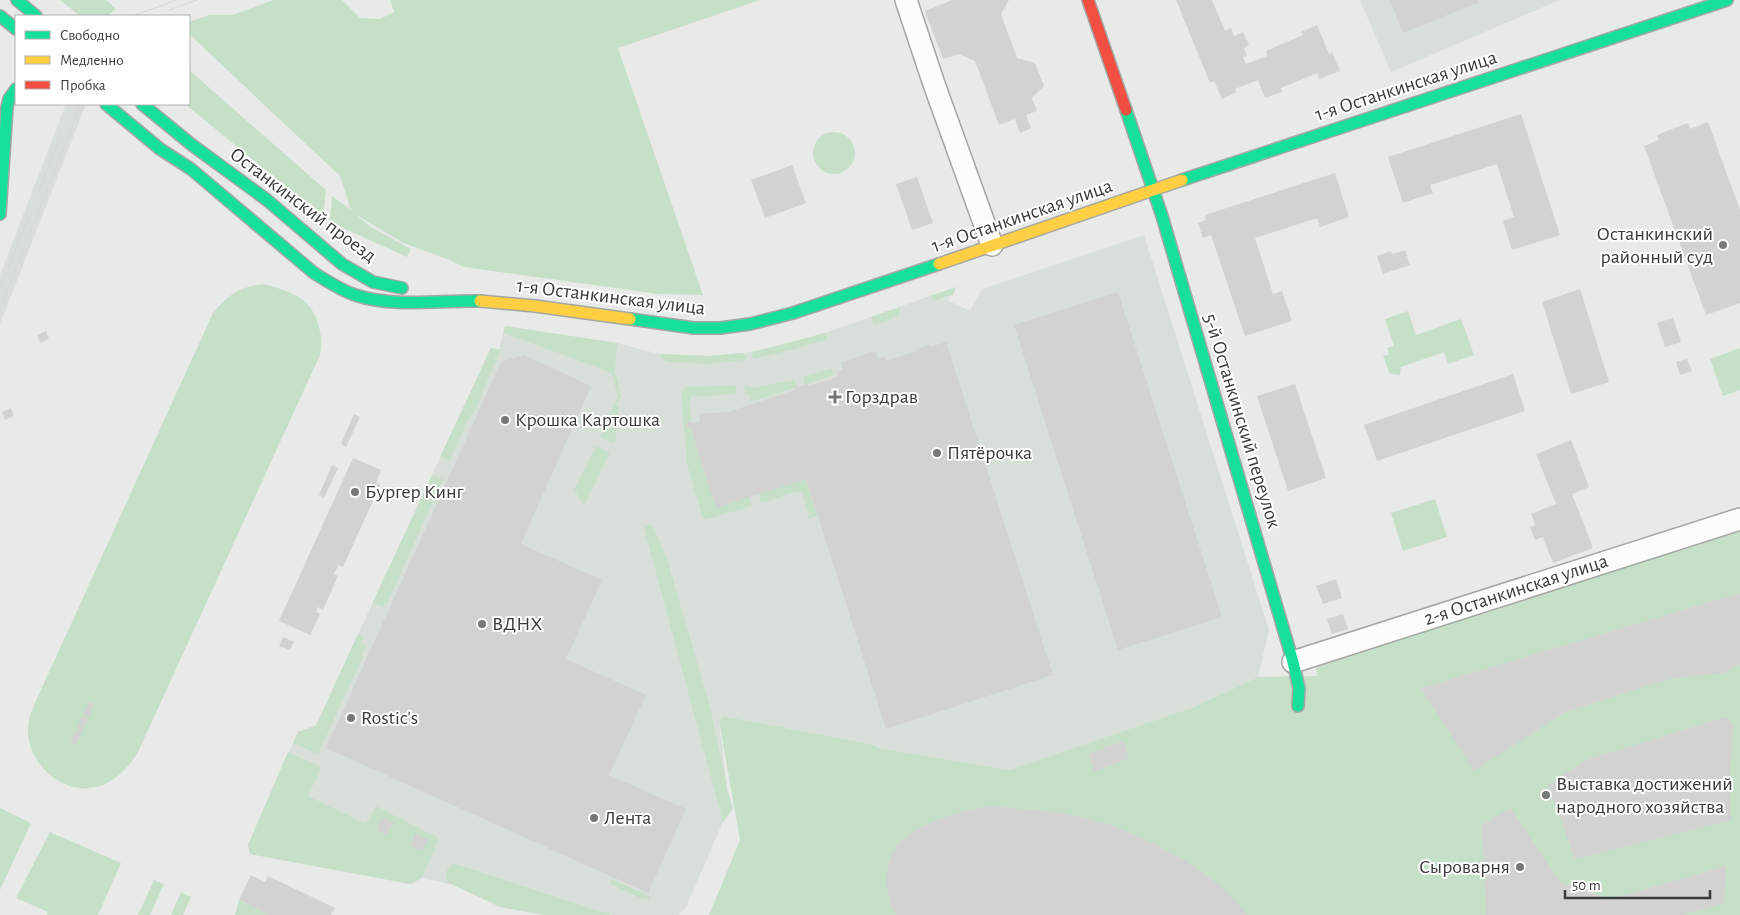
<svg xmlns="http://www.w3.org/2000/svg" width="1740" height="915" viewBox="0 0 1740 915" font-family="'Alegreya Sans',sans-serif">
<rect width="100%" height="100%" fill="#e8eae8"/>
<g fill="#d8dfd8">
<path d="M 1360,0 L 1560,0 L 1391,72 Z"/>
<path d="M 66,104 L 86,104 L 0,324 L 0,275 Z"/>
<path d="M 1144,235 L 1269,630 L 1258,677 L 1194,707 L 1009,771 L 879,748 L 871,744 L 723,716 L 719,721 L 727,789 L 733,808 L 723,822 L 686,907 L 678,915 L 612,915 L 454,863 L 449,883 L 454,885 L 422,878 L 410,884 L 250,854 L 248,845 L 298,732 L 316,725 L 491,348 L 499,350 L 505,326 L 617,343 L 659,354 L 708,356 L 744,353 L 774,347 L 825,333 L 930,296 L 932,299 L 941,299 L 948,297 L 949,301 L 970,311 L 982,289 Z"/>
</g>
<g fill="#c6e0c8">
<path d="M 60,0 L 106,0 L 116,9 L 107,16 L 80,16 Z"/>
<path d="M 274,0 L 342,0 L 360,18 L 380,19 L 394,12 L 390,0 L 760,0 L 618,48 L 703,295 L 658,294 L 464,267 L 450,260 L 403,243 L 355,214 L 371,227 L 411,249 L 407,257 L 330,222 L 332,196 L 351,210 L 340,176 L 189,34 L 189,22 L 209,15 L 232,15 Z"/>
<path d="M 189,70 L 326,190 L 323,217 L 185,104 L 189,104 Z"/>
<circle cx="834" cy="153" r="21"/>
<path d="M 263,284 C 276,287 292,292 303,300 C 318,311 324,337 320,355 L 138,752 C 127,770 111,786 90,788 C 60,792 31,764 28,735 C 27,725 30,715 34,705 L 213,313 C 227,296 240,286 263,284 Z"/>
<path d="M 956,287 L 953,295 L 937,300 L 932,299 L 930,296 Z"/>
<path d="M 900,307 C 901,319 884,321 874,325 L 871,317 Z"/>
<path d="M 1408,311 L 1416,335 L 1461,319 L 1474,355 L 1448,364 L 1444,352 L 1401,367 L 1400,375 L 1390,374 L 1383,356 L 1389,354 L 1387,348 L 1394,346 L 1385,319 Z"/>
<path d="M 505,326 L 617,343 L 615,372 L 621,396 L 616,405 L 619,407 L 615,444 L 600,437 L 618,397 L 612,374 L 599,368 L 503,333 Z"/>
<path d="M 825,333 L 827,339 L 796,349 L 753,359 L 752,352 Z"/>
<path d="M 491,348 L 501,350 L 473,414 L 471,414 L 449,461 L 440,457 Z"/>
<path d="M 1740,348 L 1740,390 L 1723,396 L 1710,359 Z"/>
<path d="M 744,353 L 746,360 L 708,364 L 668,362 L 664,360 L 659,354 L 708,356 Z"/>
<path d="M 832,368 L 834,375 L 805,385 L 803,377 Z"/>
<path d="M 794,380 L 797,387 L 750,402 L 749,394 L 745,394 L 744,385 L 752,388 Z"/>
<path d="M 736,385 L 736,394 L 690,397 L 691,422 L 689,421 L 686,425 L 689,429 L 692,429 L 749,497 L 752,506 L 705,520 L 702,515 L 687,464 L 681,391 L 686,387 Z"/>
<path d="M 596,446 L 610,453 L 584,506 L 574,489 Z"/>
<path d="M 432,475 L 443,479 L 387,603 L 385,602 L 383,607 L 373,602 Z"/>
<path d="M 806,479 L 817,516 L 807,519 L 809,514 L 802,493 L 798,491 L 761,503 L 758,494 Z"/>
<path d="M 1435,499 L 1447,537 L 1403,551 L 1391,513 Z"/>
<path d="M 650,524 L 654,528 L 667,559 L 711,710 L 727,789 L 733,808 L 723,822 L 644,528 Z"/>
<path d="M 1740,530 L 1740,915 L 709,915 L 740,840 L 719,721 L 723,716 L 871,744 L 879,748 L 1009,770 L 1194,707 L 1258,677 L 1318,676 L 1316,669 L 1322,661 Z"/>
<path d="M 358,634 L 364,637 L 361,643 L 366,646 L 362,655 L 363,656 L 318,754 L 293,743 L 298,732 L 316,726 Z"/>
<path d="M 288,752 L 322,767 L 308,796 L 366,824 L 376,806 L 439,838 L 422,878 L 410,884 L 250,854 L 248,845 Z"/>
<path d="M 0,808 L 31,823 L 0,890 Z"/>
<path d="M 50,832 L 121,863 L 98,915 L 47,915 L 48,912 L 16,898 Z"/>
<path d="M 454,863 L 612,915 L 544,915 L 500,907 L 449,883 C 444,875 445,868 454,863 Z"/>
<path d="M 612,879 L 650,896 L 650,898 L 644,900 L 610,884 Z"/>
<path d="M 154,880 L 164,884 L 150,915 L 138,915 Z"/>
<path d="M 181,892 L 191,897 L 183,915 L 171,915 Z"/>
<path d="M 239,900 L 269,915 L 235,915 Z"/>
</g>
<g fill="#d2d2d1">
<path d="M 952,0 L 1009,0 L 1001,14 L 1017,58 L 1035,63 L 1044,86 L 1032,98 L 1037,111 L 1026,115 L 1031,128 L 1020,133 L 1015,119 L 999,125 L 975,61 L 959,54 L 943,59 L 925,11 Z"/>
<path d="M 1176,0 L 1212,0 L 1225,31 L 1231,28 L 1234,36 L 1243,32 L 1249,45 L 1244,48 L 1247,56 L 1243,57 L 1246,64 L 1267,56 L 1266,51 L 1303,35 L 1301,32 L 1317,25 L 1329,54 L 1332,52 L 1340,71 L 1319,79 L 1317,73 L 1281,88 L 1282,92 L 1265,98 L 1258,80 L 1235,89 L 1237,92 L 1222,99 L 1214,81 L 1210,83 Z"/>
<path d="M 1390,0 L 1478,0 L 1479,2 L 1403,33 Z"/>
<path d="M 1521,114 L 1560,235 L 1512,250 L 1503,221 L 1514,217 L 1497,164 L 1430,185 L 1433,193 L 1403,203 L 1388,157 Z"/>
<path d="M 1708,122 L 1740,210 L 1740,303 L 1706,315 L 1644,146 L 1659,140 L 1657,135 L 1672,129 L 1688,123 L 1690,129 Z"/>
<path d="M 792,165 L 806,203 L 765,218 L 751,180 Z"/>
<path d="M 1335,173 L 1349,217 L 1320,227 L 1317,218 L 1255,238 L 1273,294 L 1282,291 L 1292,321 L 1245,336 L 1211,235 L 1203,238 L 1198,223 L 1206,220 L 1205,215 Z"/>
<path d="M 917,177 L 933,223 L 912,230 L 896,184 Z"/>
<path d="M 1405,250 L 1410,265 L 1383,274 L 1377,256 L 1391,251 L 1392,254 Z"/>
<path d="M 1580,289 L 1609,382 L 1571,394 L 1542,302 Z"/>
<path d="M 1118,292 L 1222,617 L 1118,650 L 1014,325 Z"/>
<path d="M 1673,318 L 1681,342 L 1665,347 L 1657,323 Z"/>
<path d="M 46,331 L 49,339 L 40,343 L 37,335 Z"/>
<path d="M 946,342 L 1053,675 L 886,729 L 806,479 L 716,508 L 691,429 L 687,428 L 686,425 L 689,421 L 694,423 L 700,421 L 699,414 L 728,412 L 795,390 L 794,388 L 808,384 L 808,386 L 838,377 L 837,372 L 843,370 L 841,363 L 859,356 L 875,351 L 878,359 L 885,356 L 887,361 L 917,351 L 916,349 L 930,344 L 930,347 Z"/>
<path d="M 524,355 L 591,386 L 521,544 L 602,580 L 566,659 L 646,695 L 609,775 L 686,809 L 648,893 L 326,748 L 501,362 Z"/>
<path d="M 1687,359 L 1692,371 L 1680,375 L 1676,362 Z"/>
<path d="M 1513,374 L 1525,411 L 1377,461 L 1364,425 Z"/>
<path d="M 1295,384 L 1326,478 L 1288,491 L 1257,396 Z"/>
<path d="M 11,408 L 14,416 L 5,420 L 2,412 Z"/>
<path d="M 354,414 L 360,417 L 346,447 L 341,444 Z"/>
<path d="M 1571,440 L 1589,487 L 1572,494 L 1593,548 L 1553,563 L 1543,537 L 1535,540 L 1530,527 L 1535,525 L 1531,514 L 1556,504 L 1536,454 Z"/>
<path d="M 353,458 L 381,470 L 376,483 L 380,485 L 343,567 L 338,565 L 334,574 L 338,576 L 323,610 L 318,607 L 316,612 L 320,614 L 310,635 L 279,621 Z"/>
<path d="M 332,465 L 338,468 L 324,498 L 319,495 Z"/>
<path d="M 1336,579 L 1342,598 L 1323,604 L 1316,586 Z"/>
<path d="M 1740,593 L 1740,664 L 1724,673 L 1673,678 L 1565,712 L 1474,771 L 1421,688 Z"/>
<path d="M 1343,614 L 1348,629 L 1332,634 L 1327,619 Z"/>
<path d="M 283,637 L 294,642 L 290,650 L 279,646 Z"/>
<path d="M 89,702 L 94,704 L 89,717 L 83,714 Z"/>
<path d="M 82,716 L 88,718 L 82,731 L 77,729 Z"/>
<path d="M 1726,717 L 1733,725 L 1730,779 L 1731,820 L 1575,859 L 1548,785 L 1559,781 L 1557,778 L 1589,759 Z"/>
<path d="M 76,730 L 82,732 L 76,745 L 70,742 Z"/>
<path d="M 1123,741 L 1129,758 L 1094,772 L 1088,754 Z"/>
<path d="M 991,806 L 1064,813 L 1111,825 L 1147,840 L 1185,860 L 1221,886 L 1248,915 L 896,915 L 890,903 L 886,881 L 889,859 L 898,844 L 915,830 L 937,820 L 964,811 Z"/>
<path d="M 1510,808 L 1560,882 L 1611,899 L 1726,866 L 1724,903 L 1682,915 L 1486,915 L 1482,825 Z"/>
<path d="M 382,817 L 394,822 L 387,835 L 376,830 Z"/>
<path d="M 415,833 L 428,839 L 422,851 L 410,846 Z"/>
<path d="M 251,875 L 265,882 L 268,876 L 335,908 L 331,915 L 269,915 L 239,900 Z"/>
</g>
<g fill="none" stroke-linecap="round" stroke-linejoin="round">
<g stroke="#a4a6a4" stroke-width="24">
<g id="street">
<path d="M 906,0 L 934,84 L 992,245"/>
<path d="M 1293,662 L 1740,519"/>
</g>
</g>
<g stroke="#a4a6a4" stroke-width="14">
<g id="fast">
<path d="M 17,0 L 36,16"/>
<path d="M 0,16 L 16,29"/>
<path d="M 106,104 L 160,149 L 191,169 L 314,273 C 327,281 340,290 355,295 C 395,308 439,300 480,301"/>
<path d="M 142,104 L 192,145 L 267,200 L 342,264 L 373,282 L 402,288"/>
<path d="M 1126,110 L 1162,216 L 1293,662 L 1299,688 L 1298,706"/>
<path d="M 1182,180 L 1727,0"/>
<path d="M 0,214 L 7,107 L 9,99 L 16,89"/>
<path d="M 630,319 L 694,328 L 720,328 L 750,324 L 793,313 L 939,264"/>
</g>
</g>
<g stroke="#a4a6a4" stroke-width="14">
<g id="slow">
<path d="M 939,264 L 1182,180"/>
<path d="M 480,301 L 535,306 L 630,319"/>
</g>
</g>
<g stroke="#a4a6a4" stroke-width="14">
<path id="jam" d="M 1088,0 L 1126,110"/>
</g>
<use href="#street" stroke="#fcfcfc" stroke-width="21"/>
<use href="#fast" stroke="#16e098" stroke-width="11"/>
<use href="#slow" stroke="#ffcf43" stroke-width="11"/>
<use href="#jam" stroke="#f24e42" stroke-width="11"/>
<g stroke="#d7d7d7" stroke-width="1">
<path d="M 169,10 L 197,0"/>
<path d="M 132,16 L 177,0"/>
<path d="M 38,193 L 61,134"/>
<path d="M 0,288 L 28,218"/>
<path d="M 0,309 L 63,151 L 80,104"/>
</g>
</g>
<g fill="#767876" stroke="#fff" stroke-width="2">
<circle cx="1723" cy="245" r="5"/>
<path d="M832.5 389.5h5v5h5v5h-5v5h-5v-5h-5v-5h5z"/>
<circle cx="505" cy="420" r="5"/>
<circle cx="937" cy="453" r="5"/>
<circle cx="355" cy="492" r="5"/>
<circle cx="482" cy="624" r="5"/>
<circle cx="351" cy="718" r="5"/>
<circle cx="1546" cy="795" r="5"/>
<circle cx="594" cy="818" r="5"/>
<circle cx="1520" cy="867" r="5"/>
</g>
<g text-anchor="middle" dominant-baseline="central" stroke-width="4" stroke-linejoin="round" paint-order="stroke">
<g font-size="20" fill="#393a39" stroke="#fff">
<text transform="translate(1406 86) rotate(-18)">1-я Останкинская улица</text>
<text transform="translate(303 205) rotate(37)">Останкинский проезд</text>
<text transform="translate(1022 216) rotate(-19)">1-я Останкинская улица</text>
<text transform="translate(611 297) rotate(7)">1-я Останкинская улица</text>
<text transform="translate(1242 421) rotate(73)">5-й Останкинский переулок</text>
<text transform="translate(1516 590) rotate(-18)">2-я Останкинская улица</text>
</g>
<g font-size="20" fill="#393a39" stroke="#fff" text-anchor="start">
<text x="1713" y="234" text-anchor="end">Останкинский<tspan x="1713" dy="23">районный суд</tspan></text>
<text x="845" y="397">Горздрав</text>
<text x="515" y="420">Крошка Картошка</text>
<text x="947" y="453">Пятёрочка</text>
<text x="365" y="492">Бургер Кинг</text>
<text x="492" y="624">ВДНХ</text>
<text x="361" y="718">Rostic's</text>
<text x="1556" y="784">Выставка достижений<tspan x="1556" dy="23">народного хозяйства</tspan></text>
<text x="604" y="818">Лента</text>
<text x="1510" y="867" text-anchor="end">Сыроварня</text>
</g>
</g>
<rect x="15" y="15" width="175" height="90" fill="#ffffff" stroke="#b0b0b0"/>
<rect x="25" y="31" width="25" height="8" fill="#16e098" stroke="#b0b0b0"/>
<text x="60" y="40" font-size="15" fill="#393a39">Свободно</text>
<rect x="25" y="56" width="25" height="8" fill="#ffcf43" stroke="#b0b0b0"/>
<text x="60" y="65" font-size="15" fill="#393a39">Медленно</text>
<rect x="25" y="81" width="25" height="8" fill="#f24e42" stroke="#b0b0b0"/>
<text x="60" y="90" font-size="15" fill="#393a39">Пробка</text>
<path d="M1565 890v8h145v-8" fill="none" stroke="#393a39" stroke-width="2.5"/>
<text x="1572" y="890" font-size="15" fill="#393a39" stroke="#ffffff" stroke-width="4" paint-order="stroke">50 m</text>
</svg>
